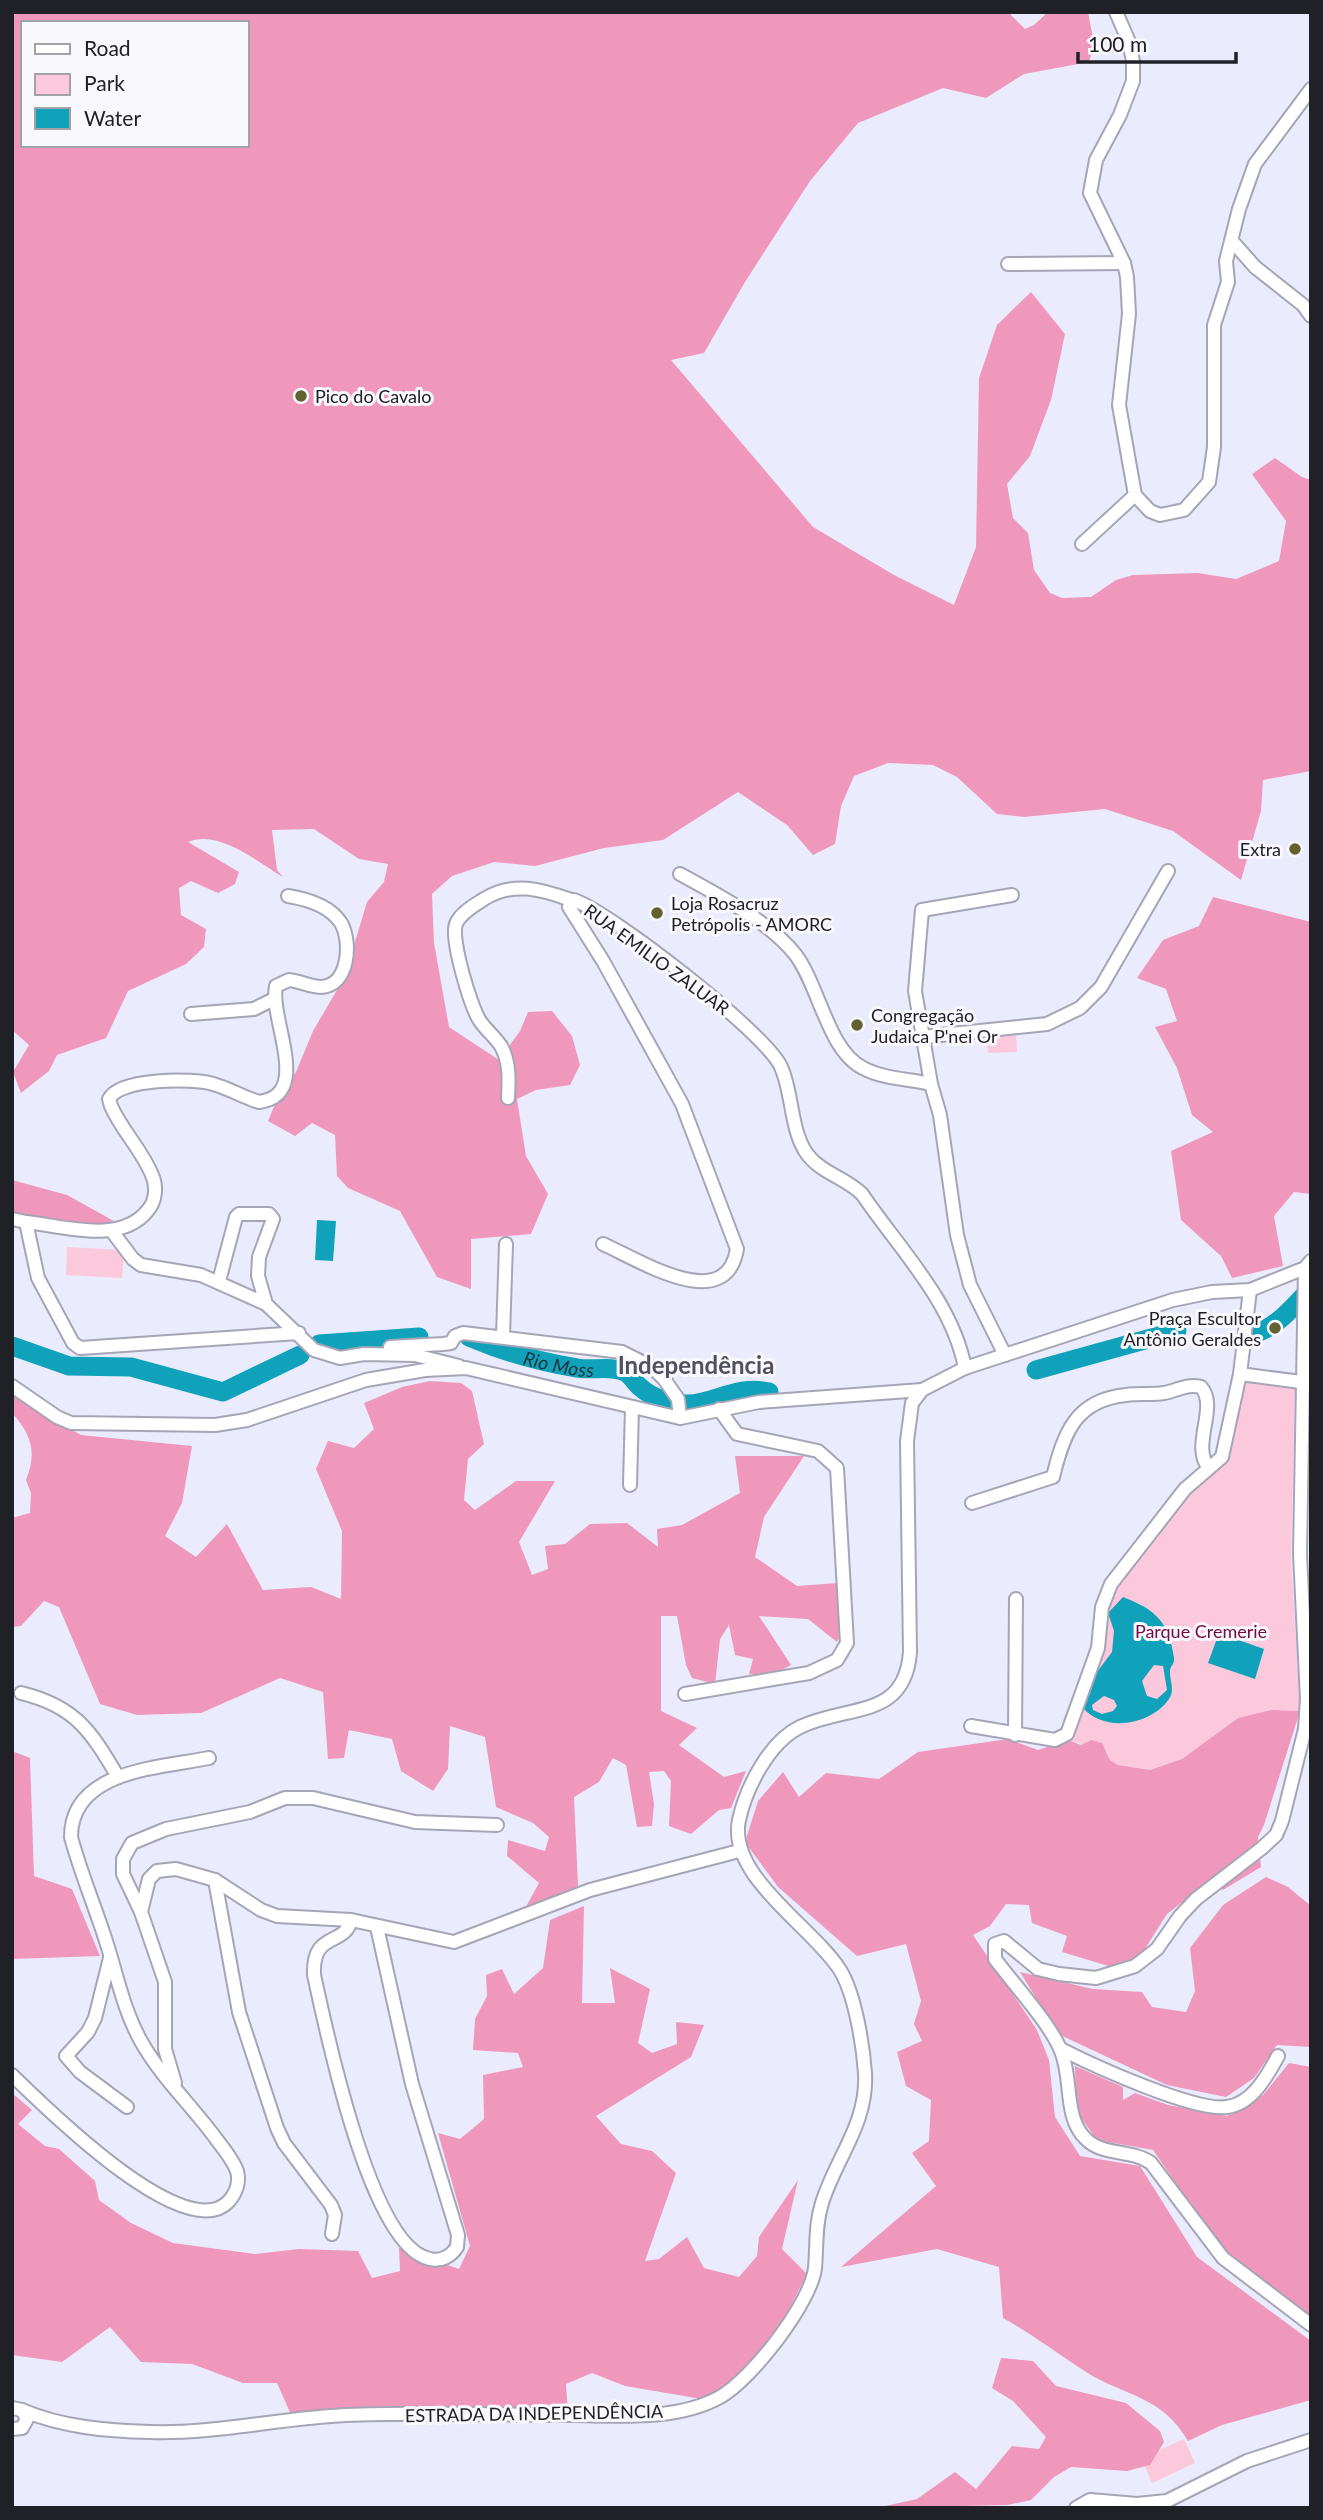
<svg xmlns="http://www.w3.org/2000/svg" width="1323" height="2520" viewBox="0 0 1323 2520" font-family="Lato,sans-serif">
<rect width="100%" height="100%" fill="#eaebfd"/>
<g fill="#fcc9dc">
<path d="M 1016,1035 L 1017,1052 L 988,1053 L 987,1037 Z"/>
<path d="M 67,1247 L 124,1250 L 122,1278 L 66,1275 Z"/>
<path d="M 1243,1381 L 1295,1388 L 1291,1556 L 1300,1711 L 1271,1710 L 1238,1718 L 1182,1759 L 1150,1770 L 1118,1765 L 1110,1760 L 1107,1751 L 1068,1740 L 1077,1729 L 1077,1718 L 1104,1654 L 1104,1625 L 1112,1592 L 1188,1495 L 1226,1462 L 1231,1453 Z"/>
<path d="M 1184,2439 L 1195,2463 L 1152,2483 L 1141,2458 Z"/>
</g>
<g fill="#f098bb" fill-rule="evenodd">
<path d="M 12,12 L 1008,12 L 1025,29 L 1034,25 L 1048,12 L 1088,12 L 1094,44 L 1089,62 L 1024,74 L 986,98 L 943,88 L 858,123 L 810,181 L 745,282 L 704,353 L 671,360 L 813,527 L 894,575 L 954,605 L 976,547 L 979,378 L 997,325 L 1031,292 L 1065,334 L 1051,400 L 1030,456 L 1007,484 L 1013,518 L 1028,533 L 1034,570 L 1050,593 L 1062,598 L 1091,597 L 1116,580 L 1133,575 L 1198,573 L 1236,579 L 1279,561 L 1286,521 L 1252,474 L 1275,458 L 1302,477 L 1311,480 L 1311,771 L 1263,780 L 1261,811 L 1241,880 L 1173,831 L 1105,809 L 1024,817 L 997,814 L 957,777 L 933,765 L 888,763 L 854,776 L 841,806 L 835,844 L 813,855 L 787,825 L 738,792 L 663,840 L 604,848 L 535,866 L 494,862 L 452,876 L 432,894 L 434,943 L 449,1027 L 499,1060 L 520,1031 L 528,1012 L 552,1011 L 572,1036 L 580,1065 L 570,1085 L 536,1090 L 517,1099 L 526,1156 L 548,1194 L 531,1234 L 471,1239 L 471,1289 L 437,1277 L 400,1211 L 348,1188 L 337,1176 L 335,1135 L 312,1123 L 295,1136 L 268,1121 L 279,1095 L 296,1072 L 313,1031 L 344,978 L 367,902 L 384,882 L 388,864 L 359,859 L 314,829 L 272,830 L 277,870 L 283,877 C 257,862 219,829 188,842 L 239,872 L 235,884 L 218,893 L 191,881 L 179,888 L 181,915 L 206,929 L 204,947 L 186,964 L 128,991 L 106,1038 L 57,1055 L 49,1071 L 21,1093 L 13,1072 L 29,1045 L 12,1030 ZM 23,23 L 247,23 L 247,145 L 23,145 Z"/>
<path d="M 1213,897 L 1311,922 L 1311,1194 L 1294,1192 L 1274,1216 L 1283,1266 L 1232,1278 L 1221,1256 L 1181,1220 L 1171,1151 L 1213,1132 L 1192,1115 L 1177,1068 L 1155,1027 L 1177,1021 L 1166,989 L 1137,978 L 1163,940 L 1199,926 Z"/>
<path d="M 12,1180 L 67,1195 L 114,1221 L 69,1231 L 12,1222 Z"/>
<path d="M 430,1381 L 461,1383 L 472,1391 L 484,1444 L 468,1459 L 464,1500 L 475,1510 L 516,1481 L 555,1481 L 519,1542 L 532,1575 L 548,1569 L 545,1546 L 565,1544 L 590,1524 L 627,1523 L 658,1547 L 657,1529 L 682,1525 L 740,1493 L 735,1456 L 804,1456 L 764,1517 L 755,1557 L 797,1586 L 838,1583 L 843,1631 L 837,1642 L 808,1619 L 759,1616 L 791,1665 L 772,1675 L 749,1674 L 753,1659 L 735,1655 L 729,1625 L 720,1639 L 715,1684 L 692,1678 L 686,1665 L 677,1616 L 661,1616 L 661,1711 L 697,1728 L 679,1745 L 724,1777 L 746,1771 L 731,1808 L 719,1810 L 691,1834 L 669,1826 L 671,1781 L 664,1771 L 649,1772 L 654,1804 L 652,1826 L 637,1827 L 626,1765 L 613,1758 L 599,1782 L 574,1797 L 578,1886 L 522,1914 L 539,1883 L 507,1856 L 508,1840 L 545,1851 L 549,1837 L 533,1823 L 496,1807 L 485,1737 L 450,1726 L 448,1769 L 433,1791 L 401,1771 L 392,1739 L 349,1730 L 344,1758 L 328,1759 L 323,1692 L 280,1678 L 201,1713 L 137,1715 L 100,1704 L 59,1607 L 44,1601 L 21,1626 L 12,1627 L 12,1518 L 30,1513 L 31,1493 L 26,1480 C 37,1453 32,1435 12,1413 L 12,1396 L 81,1435 L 192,1446 L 182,1503 L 165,1536 L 196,1557 L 227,1524 L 263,1590 L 311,1587 L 341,1599 L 342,1531 L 316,1469 L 328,1441 L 354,1448 L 374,1429 L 364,1403 L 402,1387 Z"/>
<path d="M 1271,1710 L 1300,1711 L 1264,1825 L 1258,1837 L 1261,1867 L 1223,1890 L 1209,1881 L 1167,1914 L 1143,1952 L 1115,1968 L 1062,1952 L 1067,1936 L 1032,1923 L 1029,1905 L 1006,1904 L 990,1926 L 973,1935 L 1037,2030 L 1049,2060 L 1055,2117 L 1080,2156 L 1140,2166 L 1197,2257 L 1311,2341 L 1311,2400 L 1222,2425 L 1188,2441 C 1161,2395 1126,2397 1086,2372 C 1058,2354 1032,2334 1003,2318 L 999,2267 L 937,2249 L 841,2267 L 936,2186 L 912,2153 L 929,2141 L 931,2100 L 906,2086 L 897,2052 L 922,2041 L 914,2024 L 921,2001 L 906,1944 L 857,1956 L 778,1887 L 745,1842 L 758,1801 L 783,1772 L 799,1797 L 826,1773 L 879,1779 L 918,1752 L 1008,1739 L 1038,1750 L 1068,1740 L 1081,1745 L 1091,1740 L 1102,1743 L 1110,1760 L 1118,1765 L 1150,1770 L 1182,1759 L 1238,1718 Z"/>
<path d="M 12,1751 L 30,1758 L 34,1876 L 72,1889 L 100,1956 L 12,1959 Z"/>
<path d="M 1266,1877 L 1288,1887 L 1311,1906 L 1311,2047 L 1277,2045 L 1254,2078 L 1226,2097 L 1167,2085 L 1058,2034 L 1020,1972 L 1093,1989 L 1142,1992 L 1152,2007 L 1186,2012 L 1195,1991 L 1190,1948 L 1223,1905 Z"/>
<path d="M 584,1906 L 582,2003 L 615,2003 L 610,1968 L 650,1989 L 638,2043 L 652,2053 L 677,2044 L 676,2022 L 704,2025 L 691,2057 L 596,2116 L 621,2144 L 652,2151 L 676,2173 L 645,2261 L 659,2259 L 687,2237 L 704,2268 L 739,2277 L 757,2256 L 759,2237 L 798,2180 L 782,2249 L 807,2274 L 769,2349 L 733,2378 L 734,2382 L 702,2399 L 625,2386 L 592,2373 L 566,2384 L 568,2414 L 292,2417 L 277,2383 L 243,2383 L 192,2364 L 141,2362 L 110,2327 L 62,2362 L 12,2355 L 12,2093 L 32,2110 L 18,2124 L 45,2146 L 59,2149 L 95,2181 L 99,2200 L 131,2223 L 173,2243 L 255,2254 L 299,2249 L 358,2251 L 372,2278 L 400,2271 L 399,2248 L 459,2269 L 470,2246 L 438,2133 L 460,2139 L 484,2119 L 483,2075 L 523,2067 L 518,2053 L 473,2050 L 475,2019 L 487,1996 L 486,1975 L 502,1969 L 514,1994 L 543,1968 L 550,1920 Z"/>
<path d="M 1289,2063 L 1311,2067 L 1311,2316 L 1223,2252 L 1153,2150 L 1097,2140 L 1076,2111 L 1075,2066 L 1123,2087 L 1123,2100 L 1135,2093 L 1168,2105 L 1227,2116 L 1263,2095 Z"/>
<path d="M 1001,2358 L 1033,2361 L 1056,2386 L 1126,2403 L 1160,2431 L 1164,2442 L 1150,2465 L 1127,2471 L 1071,2467 L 1054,2477 L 1031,2500 L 1007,2505 L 876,2508 L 917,2499 L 955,2472 L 976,2489 L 1012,2446 L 1039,2449 L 1046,2437 L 1013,2401 L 992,2388 Z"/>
</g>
<g fill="#11a2bb" fill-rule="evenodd">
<path d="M 317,1220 L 336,1221 L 333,1261 L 315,1260 Z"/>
<path d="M 1123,1597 C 1157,1610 1169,1623 1174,1658 C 1175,1665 1169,1666 1170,1673 C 1170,1682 1175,1690 1169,1699 C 1151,1725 1105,1733 1083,1708 L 1094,1676 L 1112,1652 L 1114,1631 L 1108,1613 ZM 1154,1665 L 1163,1666 L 1167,1690 L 1157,1699 L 1147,1696 L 1142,1681 ZM 1104,1696 L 1114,1700 L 1117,1706 L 1113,1711 L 1102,1714 L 1093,1710 L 1092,1705 Z"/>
<path d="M 1219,1633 L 1264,1649 L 1255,1679 L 1208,1663 Z"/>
</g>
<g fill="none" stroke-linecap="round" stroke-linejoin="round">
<g stroke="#11a2bb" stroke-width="19">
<path d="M 1249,1335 C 1275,1330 1293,1307 1311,1288"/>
<path id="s1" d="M 469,1337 C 504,1352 539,1362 577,1368 C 593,1371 610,1365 625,1372 C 631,1375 635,1383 640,1387 C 653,1399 668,1402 685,1404 C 711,1406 736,1384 769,1392"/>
<path d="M 319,1344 L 419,1337"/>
<path d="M 12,1346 L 69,1366 L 131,1367 L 223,1392 L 300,1355"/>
<path d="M 1036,1370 L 1177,1331"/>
</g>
<g stroke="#a5a5b6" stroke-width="16">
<g id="minor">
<path d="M 1116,12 L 1129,42 L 1133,61 L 1133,81 L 1120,115 L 1096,160 L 1090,193 L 1124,263 L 1127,277 L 1129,314 L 1119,405 L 1135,495 L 1150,511 L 1160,515 L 1184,510 L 1209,482 L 1214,447 L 1214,325 L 1228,282 L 1226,261 L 1239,209 L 1255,164 L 1311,89"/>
<path d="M 1232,241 L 1255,267 L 1303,305 L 1311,316"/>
<path d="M 1008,264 L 1124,263"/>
<path d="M 1082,544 L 1135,495"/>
<path d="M 680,874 C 715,893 770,922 795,954 C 819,985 828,1051 863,1068 C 883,1079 910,1079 931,1084"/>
<path d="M 191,1014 L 254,1009 L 274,999"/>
<path d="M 922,1037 L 1047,1024 L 1080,1008 L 1101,987 L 1168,871"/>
<path d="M 508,1098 C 509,1080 510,1062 501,1046 C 495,1037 486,1030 480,1021 C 471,1008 450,938 456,924 C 460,913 475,905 484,899 C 513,881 541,889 571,900"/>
<path d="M 12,1219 L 26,1222 L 38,1278 L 73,1343 L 80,1348 L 299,1333"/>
<path d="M 26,1222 C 64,1226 121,1245 148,1210 C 156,1201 157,1186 152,1175 C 142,1150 122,1131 111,1106 L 109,1099 C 119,1078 193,1078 213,1084 C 228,1088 243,1097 259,1102 C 313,1095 269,1020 276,986 L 289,980 C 299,981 312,987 321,987 C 349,986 352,942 341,923 C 330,906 307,899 288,896"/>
<path d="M 111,1230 L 133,1259 L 141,1265 L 201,1275 L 266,1304"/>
<path d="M 603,1244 C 639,1260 726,1316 737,1249 L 682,1104 L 603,961 L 569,907 L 574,900 C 610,912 766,1033 781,1067 C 793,1093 790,1130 807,1154 C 821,1173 846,1178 862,1194 C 900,1250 952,1301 965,1368"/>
<path d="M 1305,1268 L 1300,1554 L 1307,1699 L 1305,1729 L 1282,1821 L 1276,1835 L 1262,1848 L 1196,1899 L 1180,1916 L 1157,1949 L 1135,1966 L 1096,1978 L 1059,1974 L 1038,1969 L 1004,1941 L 995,1944 L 995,1959 C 1013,1983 1051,2025 1061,2051 C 1073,2079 1063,2117 1086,2139 C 1102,2156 1132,2149 1151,2163 L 1223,2258 L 1311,2325"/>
<path d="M 219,1281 L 236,1217 L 239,1214 L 269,1214 L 273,1219 L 259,1257 L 258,1276 L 266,1304 L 314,1350 L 340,1358 L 364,1354 L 415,1355 L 459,1366"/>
<path d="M 503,1336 L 506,1244"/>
<path d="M 390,1347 L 443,1344 L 451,1343 L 455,1336 L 463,1333 L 622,1352 L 652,1367 L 664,1379 L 678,1399 L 680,1418"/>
<path d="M 1005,1355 L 970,1285 L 957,1235 L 940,1115 L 931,1084 L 915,991 L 922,910 L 1012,895"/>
<path d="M 1240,1374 L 1301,1382"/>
<path d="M 12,1386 L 57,1417 L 71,1423 L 215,1425 L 247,1420 L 366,1380 L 425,1370 L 466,1368 L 680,1418 L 759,1402 L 922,1390"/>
<path d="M 630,1485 L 632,1407"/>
<path d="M 972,1503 L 1053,1477 C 1064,1432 1076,1400 1126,1395 C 1138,1393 1152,1395 1164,1393 C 1177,1391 1187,1383 1201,1387 C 1219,1407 1190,1446 1209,1468"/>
<path d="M 21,1693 C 75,1706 91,1731 118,1777"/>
<path d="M 685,1694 L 809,1673 L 837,1660 L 847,1643 L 837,1468 L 818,1451 L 737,1434 L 719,1409"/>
<path d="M 971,1726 L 1055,1740 L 1067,1734 L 1098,1648 L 1102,1607 L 1111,1584 L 1185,1489 L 1222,1457 L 1240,1374 L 1250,1290"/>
<path d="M 1015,1735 L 1016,1599"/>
<path d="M 215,1880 L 239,2012 L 277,2128 L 284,2143 L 331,2205 L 335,2215 L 332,2234"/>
<path d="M 141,1912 L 123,1874 L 123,1859 L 132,1843 L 166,1829 L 250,1812 L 285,1798 L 313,1798 L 415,1822 L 497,1825"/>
<path d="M 351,1920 C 345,1947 312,1930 314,1975 C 326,2029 370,2248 430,2259 C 441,2262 451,2256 457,2247 L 458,2235 L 412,2084 L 377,1927"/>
<path d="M 110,1958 L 95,2018 L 88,2032 L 66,2056 L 80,2072 L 127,2107"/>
<path d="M 1061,2049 C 1092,2065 1195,2112 1227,2107 C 1252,2104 1267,2076 1278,2056"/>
<path d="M 12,2075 C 44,2106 186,2248 229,2201 C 236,2193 240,2182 237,2171 C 233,2160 224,2149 217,2140 C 193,2107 162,2078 142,2043 C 123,2010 117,1974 105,1938 C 94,1904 80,1871 71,1837 C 71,1770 159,1768 209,1758"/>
<path d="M 175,2083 L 165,2049 L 165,1982 L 141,1912 L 149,1879 L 157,1871 L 176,1869 L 215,1880 L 261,1910 L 277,1916 L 351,1920 L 454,1942 L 590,1890 L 739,1851"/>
<path d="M 12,2408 L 22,2410 L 27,2419 L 22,2428 L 12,2429"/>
<path d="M 22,2410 C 62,2427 107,2431 150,2432 C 215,2434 281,2418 346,2415 C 419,2412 493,2415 567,2415 C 615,2415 675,2422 720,2397 C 751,2380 811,2303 815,2268 C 817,2246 815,2225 822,2203 C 836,2158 868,2123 865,2073 C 863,2045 855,1994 840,1970 C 813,1927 727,1876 739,1820 C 746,1788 769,1742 800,1727 C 848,1704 905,1720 910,1652 L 907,1441 L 912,1403 L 922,1390 L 965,1368 L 1173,1300 L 1212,1292 L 1250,1290 L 1305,1268 L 1311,1261"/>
<path d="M 1076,2508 L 1090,2500 L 1137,2504 L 1167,2501 L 1247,2461 L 1311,2440"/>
</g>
</g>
<use href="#minor" stroke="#fff" stroke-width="12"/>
</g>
<g fill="#616230" stroke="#f9f9fd" stroke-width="2.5">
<circle cx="301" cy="396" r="7"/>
<circle cx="1295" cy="849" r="7"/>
<circle cx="657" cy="913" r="7"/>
<circle cx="857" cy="1025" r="7"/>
<circle cx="1275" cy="1328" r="7"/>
</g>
<g text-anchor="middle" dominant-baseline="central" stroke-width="6" stroke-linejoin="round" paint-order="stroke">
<g font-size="18" fill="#202027" stroke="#f9f9fd" text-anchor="start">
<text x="315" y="396">Pico do Cavalo</text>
<text x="1281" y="849" text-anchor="end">Extra</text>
<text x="671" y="903">Loja Rosacruz<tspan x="671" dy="21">Petrópolis - AMORC</tspan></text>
<text x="871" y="1015">Congregação<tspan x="871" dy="21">Judaica P'nei Or</tspan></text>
<text x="1261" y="1318" text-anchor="end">Praça Escultor<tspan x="1261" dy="21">Antônio Geraldes</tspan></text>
</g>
<g font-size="18" fill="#202027" stroke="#f9f9fd">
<text transform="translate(657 959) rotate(36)">RUA EMILIO ZALUAR</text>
<text transform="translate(534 2413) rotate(-1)">ESTRADA DA INDEPENDÊNCIA</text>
</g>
<g font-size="18" fill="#730a44" stroke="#f9f9fd">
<text x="1201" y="1631">Parque Cremerie</text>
</g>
<g font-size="19" font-style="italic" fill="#1d3237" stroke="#f9f9fd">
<text stroke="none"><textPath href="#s1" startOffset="94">Rio Moss</textPath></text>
</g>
<g font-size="24" font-weight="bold" fill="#50505f" stroke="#f9f9fd">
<text x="696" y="1364">Independência</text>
</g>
</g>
<rect width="1323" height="2520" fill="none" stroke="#202027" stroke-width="28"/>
<rect x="21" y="21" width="228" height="126" fill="#f9f9fd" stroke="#a2a2a7" stroke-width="2"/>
<rect x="35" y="44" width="35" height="10" fill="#ffffff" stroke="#a2a2a7" stroke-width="2"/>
<text x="84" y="56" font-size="21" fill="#202027">Road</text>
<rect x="35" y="74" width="35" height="21" fill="#fcc9dc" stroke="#a2a2a7" stroke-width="2"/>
<text x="84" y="91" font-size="21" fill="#202027">Park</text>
<rect x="35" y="108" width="35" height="21" fill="#11a2bb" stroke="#a2a2a7" stroke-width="2"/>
<text x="84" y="126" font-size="21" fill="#202027">Water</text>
<path d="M1078 52v10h158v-10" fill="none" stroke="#202027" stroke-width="3.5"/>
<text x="1088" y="52" font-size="21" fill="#202027" stroke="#f9f9fd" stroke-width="5" paint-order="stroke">100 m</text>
</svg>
